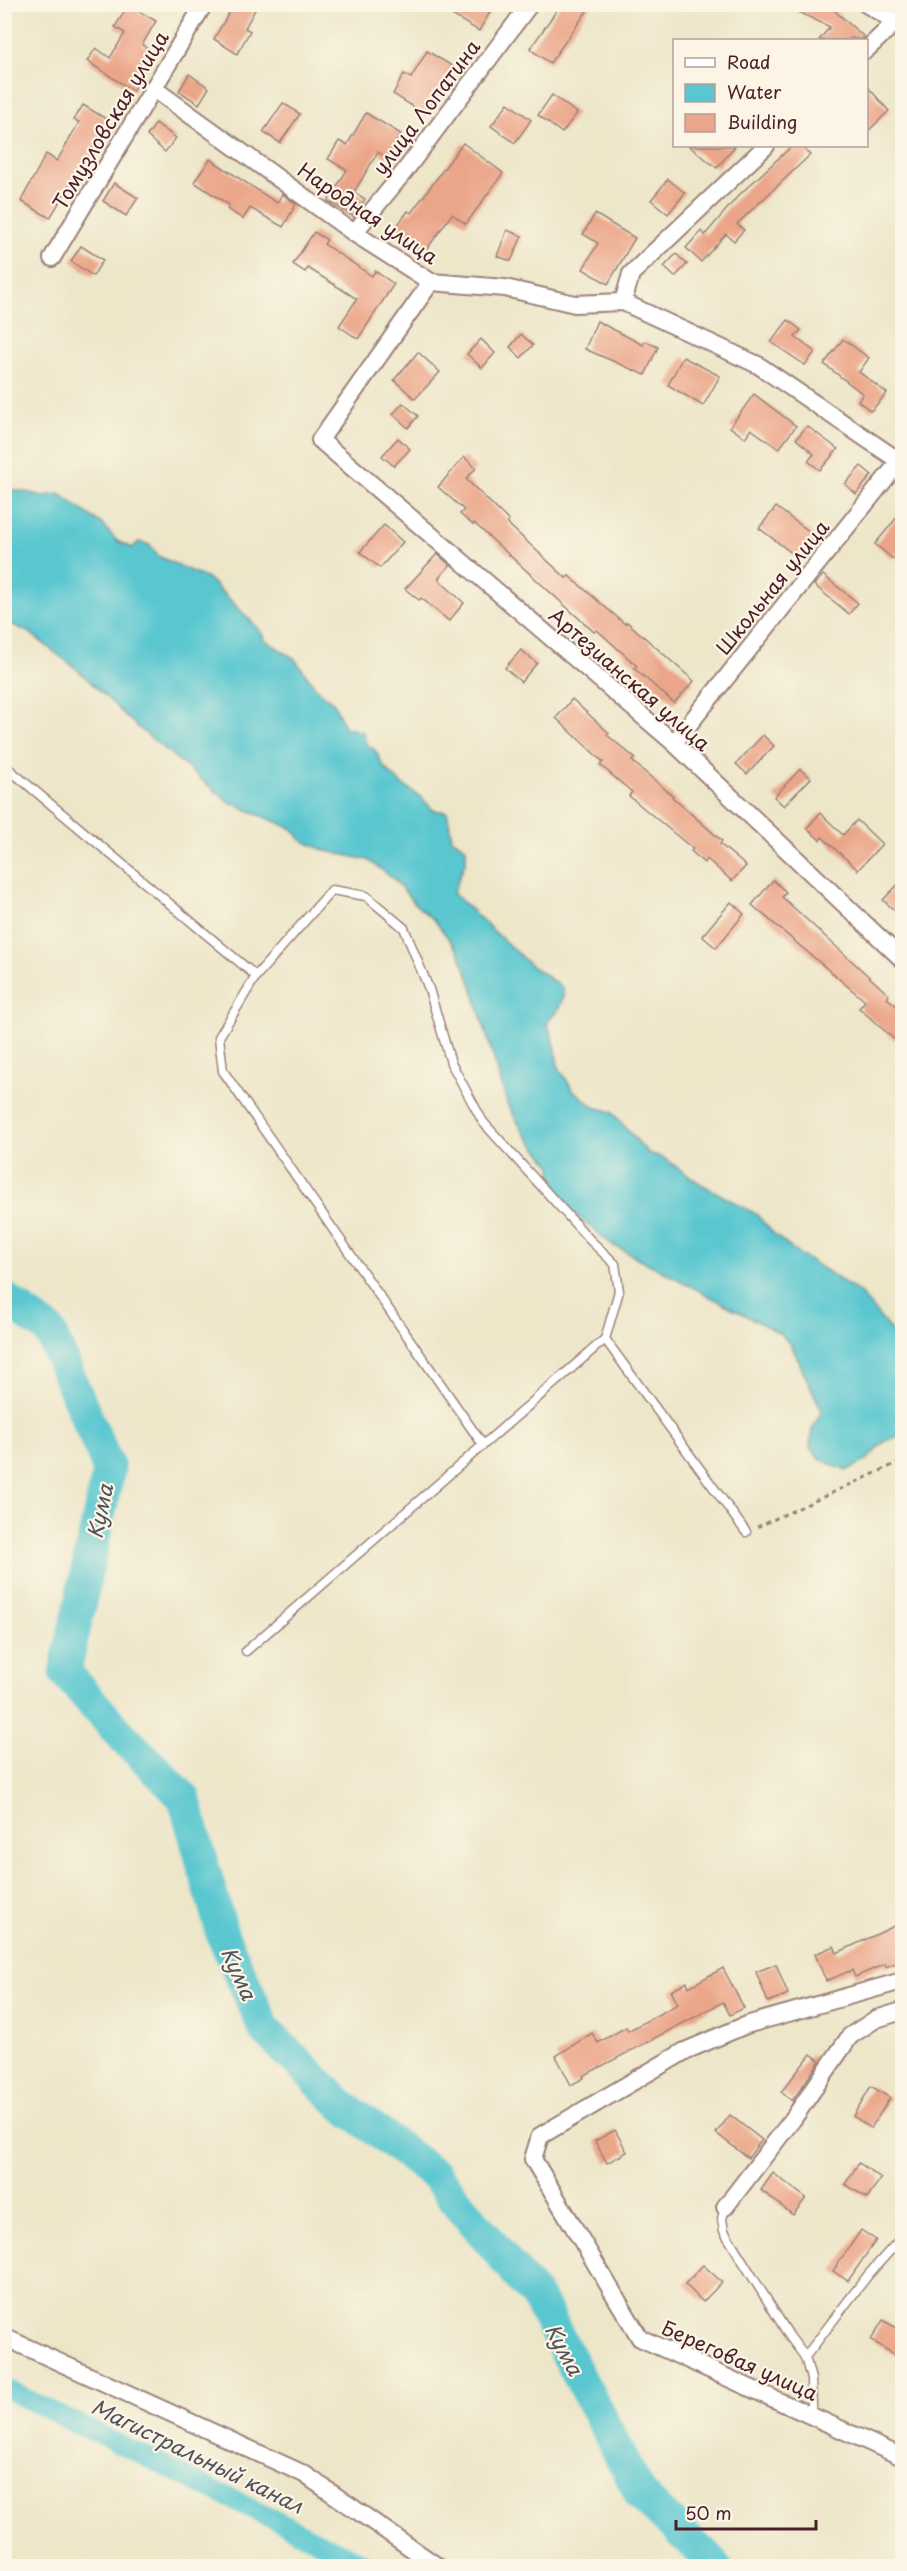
<svg xmlns="http://www.w3.org/2000/svg" width="907" height="2571" viewBox="0 0 907 2571" font-family="'Playpen Sans',sans-serif">
<rect width="100%" height="100%" fill="#fcf5e5"/>
<filter id="ink" filterUnits="userSpaceOnUse"><feTurbulence type="fractalNoise" baseFrequency=".0167" numOctaves="2"/><feDisplacementMap in="SourceGraphic" scale="12" xChannelSelector="R" yChannelSelector="G"/><feConvolveMatrix kernelMatrix="1 2 1 2 8 2 1 2 1" color-interpolation-filters="sRGB"/></filter>
<filter id="wash" filterUnits="userSpaceOnUse"><feTurbulence type="fractalNoise" baseFrequency=".008" numOctaves="4" result="noise"/><feDisplacementMap in="SourceGraphic" scale="24" xChannelSelector="R" yChannelSelector="G"/><feGaussianBlur stdDeviation="1.35" result="paint"/><feColorMatrix in="noise" values="0 0 0 0 0 0 0 0 0 0 0 0 0 0 0 0 0 1.4 0 .05"/><feComposite in="paint" operator="in"/></filter>
<g filter="url(#wash)">
<rect width="100%" height="100%" fill="#ede6c9"/>
<path fill="#5ac7d0" stroke="#52737e" stroke-width="1.5" d="M 5,488 L 44,496 L 60,494 L 103,525 L 117,541 L 132,548 L 139,542 L 150,545 L 158,556 L 210,580 L 258,628 L 266,641 L 294,658 L 319,692 L 334,703 L 344,727 L 363,732 L 366,744 L 375,750 L 384,767 L 401,784 L 421,797 L 433,810 L 447,812 L 452,838 L 466,848 L 466,860 L 453,893 L 529,964 L 563,988 C 564,1005 557,1011 547,1023 L 555,1045 L 558,1066 L 572,1089 L 594,1107 L 612,1112 L 648,1153 L 662,1157 L 701,1184 L 756,1214 L 773,1233 L 793,1250 L 859,1292 L 901,1343 L 901,1435 L 884,1442 L 866,1461 L 846,1471 L 819,1459 L 810,1447 L 812,1429 L 822,1411 L 792,1347 L 781,1334 L 613,1245 L 577,1216 L 552,1187 L 552,1166 L 525,1134 L 508,1106 L 471,983 L 458,951 L 435,921 L 417,906 L 394,879 L 368,860 L 326,851 L 301,840 L 293,829 L 229,802 L 134,724 L 79,671 L 30,633 L 5,621 Z"/>
<g fill="none" stroke-linecap="round" stroke-linejoin="round">
<path stroke="#5ac7d0" stroke-width="20" d="M 4,2388 L 369,2566"/>
<path stroke="#5ac7d0" stroke-width="33" d="M 4,1298 L 49,1330 L 109,1469 L 65,1672 L 121,1735 L 184,1798 L 223,1936 L 265,2030 L 341,2104 L 435,2175 L 540,2302 L 641,2495 L 716,2566"/>
</g>
<g id="blocks">
<g fill="#eba588">
<path d="M 234,4 L 258,4 L 245,28 L 250,31 L 237,54 L 214,39 Z"/>
<path d="M 458,4 L 495,4 L 479,31 L 452,15 Z"/>
<path d="M 561,4 L 592,4 L 550,63 L 530,49 Z"/>
<path d="M 782,4 L 827,4 L 864,37 L 861,40 L 851,38 L 848,40 L 819,40 L 830,27 Z"/>
<path d="M 128,5 L 156,21 L 142,45 L 153,52 L 133,91 L 87,61 L 96,48 L 110,58 L 125,33 L 115,27 Z"/>
<path d="M 427,51 L 454,67 L 425,114 L 393,94 L 404,74 L 411,78 Z"/>
<path d="M 189,74 L 209,88 L 199,104 L 179,91 Z"/>
<path d="M 867,86 L 889,111 L 867,132 Z"/>
<path d="M 552,95 L 577,113 L 562,133 L 538,115 Z"/>
<path d="M 283,103 L 300,114 L 280,143 L 263,132 Z"/>
<path d="M 508,103 L 531,120 L 515,143 L 491,126 Z"/>
<path d="M 83,105 L 108,120 L 78,174 L 81,176 L 73,189 L 69,186 L 50,218 L 21,201 L 46,154 L 57,161 L 79,122 L 74,120 Z"/>
<path d="M 366,113 L 401,134 L 387,158 L 378,152 L 354,192 L 365,199 L 354,217 L 328,201 L 347,170 L 328,159 L 339,141 L 347,145 Z"/>
<path d="M 156,123 L 176,138 L 165,152 L 147,136 Z"/>
<path d="M 463,143 L 503,173 L 466,224 L 452,214 L 424,253 L 394,230 L 408,211 L 411,213 Z"/>
<path d="M 689,146 L 735,146 L 717,168 Z"/>
<path d="M 792,146 L 801,146 L 810,155 L 737,224 L 744,230 L 734,241 L 726,234 L 701,262 L 686,248 L 701,231 L 705,235 L 738,196 Z"/>
<path d="M 210,159 L 277,203 L 282,194 L 296,204 L 283,227 L 250,208 L 243,219 L 227,209 L 229,205 L 194,182 Z"/>
<path d="M 668,179 L 685,193 L 668,214 L 651,200 Z"/>
<path d="M 114,183 L 138,198 L 126,216 L 103,201 Z"/>
<path d="M 595,214 L 635,238 L 608,284 L 583,269 L 598,243 L 583,234 Z"/>
<path d="M 507,230 L 522,236 L 511,261 L 497,256 Z"/>
<path d="M 314,232 L 327,240 L 324,244 L 372,276 L 375,271 L 394,284 L 358,339 L 339,326 L 357,299 L 308,268 L 305,272 L 293,264 Z"/>
<path d="M 81,246 L 103,260 L 93,276 L 71,261 Z"/>
<path d="M 676,254 L 687,264 L 675,277 L 664,267 Z"/>
<path d="M 788,320 L 801,330 L 795,337 L 815,352 L 805,365 L 771,342 Z"/>
<path d="M 597,321 L 643,345 L 645,341 L 658,347 L 645,375 L 585,349 Z"/>
<path d="M 521,334 L 533,345 L 521,358 L 510,347 Z"/>
<path d="M 481,339 L 495,353 L 482,368 L 467,354 Z"/>
<path d="M 843,339 L 869,358 L 859,372 L 887,393 L 871,411 L 858,401 L 863,394 L 824,364 Z"/>
<path d="M 418,352 L 440,372 L 415,399 L 394,380 Z"/>
<path d="M 683,357 L 720,376 L 703,406 L 668,385 Z"/>
<path d="M 754,394 L 796,426 L 779,449 L 751,429 L 745,438 L 730,427 Z"/>
<path d="M 403,403 L 418,416 L 408,428 L 393,414 Z"/>
<path d="M 807,426 L 838,449 L 820,470 L 808,461 L 814,454 L 796,439 Z"/>
<path d="M 398,438 L 410,449 L 394,466 L 382,456 Z"/>
<path d="M 464,457 L 476,468 L 466,479 L 509,521 L 507,523 L 566,578 L 569,576 L 625,624 L 627,622 L 694,681 L 674,703 L 634,668 L 637,666 L 597,630 L 594,632 L 474,523 L 473,525 L 460,514 L 464,510 L 438,487 Z"/>
<path d="M 861,466 L 872,475 L 856,494 L 845,484 Z"/>
<path d="M 776,507 L 814,535 L 797,557 L 759,528 Z"/>
<path d="M 903,510 L 903,547 L 893,559 L 875,544 Z"/>
<path d="M 384,525 L 403,542 L 380,568 L 360,552 Z"/>
<path d="M 437,554 L 450,565 L 438,579 L 464,603 L 449,621 L 421,598 L 419,600 L 405,589 Z"/>
<path d="M 823,575 L 858,603 L 849,614 L 814,585 Z"/>
<path d="M 521,650 L 537,663 L 521,682 L 505,668 Z"/>
<path d="M 572,699 L 609,733 L 607,735 L 635,758 L 632,761 L 673,796 L 672,797 L 722,841 L 720,844 L 746,866 L 732,881 L 707,859 L 704,863 L 691,851 L 693,849 L 629,796 L 632,792 L 600,765 L 603,762 L 556,718 Z"/>
<path d="M 763,735 L 774,746 L 747,774 L 736,764 Z"/>
<path d="M 800,769 L 811,778 L 784,806 L 774,797 Z"/>
<path d="M 820,813 L 843,835 L 857,820 L 882,844 L 858,870 L 822,837 L 820,840 L 807,828 Z"/>
<path d="M 903,879 L 903,918 L 883,900 Z"/>
<path d="M 773,880 L 786,892 L 782,897 L 889,995 L 887,998 L 903,1011 L 903,1031 L 895,1040 L 859,1008 L 865,1001 L 752,905 Z"/>
<path d="M 731,902 L 744,914 L 716,948 L 702,936 Z"/>
<path d="M 903,1922 L 903,1960 L 886,1967 L 885,1964 L 855,1977 L 852,1970 L 826,1981 L 815,1954 L 834,1946 L 837,1953 Z"/>
<path d="M 776,1964 L 788,1994 L 768,2002 L 756,1972 Z"/>
<path d="M 723,1968 L 744,2008 L 730,2015 L 723,2002 L 583,2076 L 584,2078 L 571,2085 L 556,2056 L 592,2033 L 598,2043 L 626,2027 L 628,2031 L 678,2004 L 671,1991 L 687,1982 L 689,1987 Z"/>
<path d="M 811,2054 L 820,2061 L 792,2101 L 781,2092 Z"/>
<path d="M 871,2086 L 890,2098 L 871,2128 L 853,2116 Z"/>
<path d="M 730,2115 L 762,2140 L 748,2158 L 716,2133 Z"/>
<path d="M 615,2130 L 627,2152 L 607,2163 L 595,2141 Z"/>
<path d="M 859,2163 L 881,2178 L 867,2198 L 845,2184 Z"/>
<path d="M 773,2173 L 806,2198 L 793,2215 L 761,2190 Z"/>
<path d="M 861,2230 L 876,2240 L 848,2281 L 833,2271 Z"/>
<path d="M 703,2265 L 722,2282 L 703,2302 L 685,2284 Z"/>
<path d="M 883,2320 L 903,2332 L 903,2360 L 871,2340 Z"/>
</g>
</g>
</g>
<g filter="url(#ink)">
<use href="#blocks" fill-opacity="0" stroke="#9c827a" stroke-width="1.5"/>
<g fill="none" stroke-linecap="round" stroke-linejoin="round">
<g stroke="#9c827a" stroke-width="11">
<g id="lane">
<path d="M 4,765 L 256,976"/>
<path d="M 483,1445 L 223,1071 L 219,1037 L 256,976 L 332,890 L 366,896 L 404,928 L 429,989 L 451,1063 L 483,1122 L 590,1240 L 615,1264 L 619,1291 L 605,1339"/>
<path d="M 246,1651 L 605,1339 L 746,1532"/>
<path d="M 725,2207 L 722,2219 L 724,2231 L 790,2337 L 805,2357 L 811,2379 L 812,2405 L 808,2414"/>
<path d="M 805,2357 L 868,2275 L 902,2237"/>
</g>
</g>
<g stroke="#9c827a" stroke-width="20">
<g id="street">
<path d="M 866,4 L 896,22 L 902,29"/>
<path d="M 866,50 L 902,16"/>
<path d="M 153,88 L 354,233 L 431,282 L 505,288 L 575,304 L 623,302 L 758,365 L 902,463"/>
<path d="M 354,233 L 404,172 L 530,4"/>
<path d="M 52,258 L 204,4"/>
<path d="M 431,282 L 320,440 L 674,743 L 902,959"/>
<path d="M 623,302 L 631,274 L 766,146"/>
<path d="M 674,743 L 902,458"/>
<path d="M 902,1981 L 746,2025 L 685,2051 L 540,2136 L 533,2159 L 640,2338 L 902,2457"/>
<path d="M 725,2207 L 793,2119 L 850,2036 L 876,2019 L 902,2011"/>
<path d="M 4,2337 L 304,2474 L 437,2566"/>
</g>
</g>
<path stroke="#9c827a" stroke-width="3" stroke-dasharray="4.5 4.5" stroke-linecap="butt" d="M 757,1527 L 902,1461"/>
<use href="#lane" stroke="#fff" stroke-width="8"/>
<use href="#street" stroke="#fff" stroke-width="16"/>
</g>
</g>
<g text-anchor="middle" dominant-baseline="central" stroke-width="4.5" stroke-linejoin="round" paint-order="stroke">
<g font-size="20" fill="#4a1f2b" stroke="#fcf5e5">
<text transform="translate(426 107) rotate(-53)">улица Лопатина</text>
<text transform="translate(110 120) rotate(-59)">Томузловская улица</text>
<text transform="translate(368 213) rotate(34)">Народная улица</text>
<text transform="translate(772 587) rotate(-51)">Школьная улица</text>
<text transform="translate(630 679) rotate(41)">Артезианская улица</text>
<text transform="translate(740 2360) rotate(24)">Береговая улица</text>
</g>
<g font-size="21" font-style="italic" fill="#4f515d" stroke="#fcf5e5">
<text transform="translate(99 1511) rotate(-78)">Кума</text>
<text transform="translate(240 1973) rotate(66)">Кума</text>
<text transform="translate(565 2349) rotate(62)">Кума</text>
<text transform="translate(198 2455) rotate(26)">Магистральный канал</text>
</g>
</g>
<rect width="907" height="2571" fill="none" stroke="#fcf5e5" stroke-width="24"/>
<rect x="673" y="39" width="195" height="108" fill="#fcf5e5" stroke="#b59f9b" stroke-width="1.5"/>
<rect x="685" y="58" width="30" height="9" fill="#ffffff" stroke="#b59f9b" stroke-width="1.5"/>
<text x="727" y="69" font-size="18" fill="#4a1f2b">Road</text>
<rect x="685" y="84" width="30" height="18" fill="#5ac7d0" stroke="#b59f9b" stroke-width="1.5"/>
<text x="727" y="99" font-size="18" fill="#4a1f2b">Water</text>
<rect x="685" y="114" width="30" height="18" fill="#eba588" stroke="#b59f9b" stroke-width="1.5"/>
<text x="727" y="129" font-size="18" fill="#4a1f2b">Building</text>
<path d="M676 2520v9h140v-9" fill="none" stroke="#4a1f2b" stroke-width="3"/>
<text x="685" y="2520" font-size="18" fill="#4a1f2b" stroke="#fcf5e5" stroke-width="4.5" paint-order="stroke">50 m</text>
</svg>
